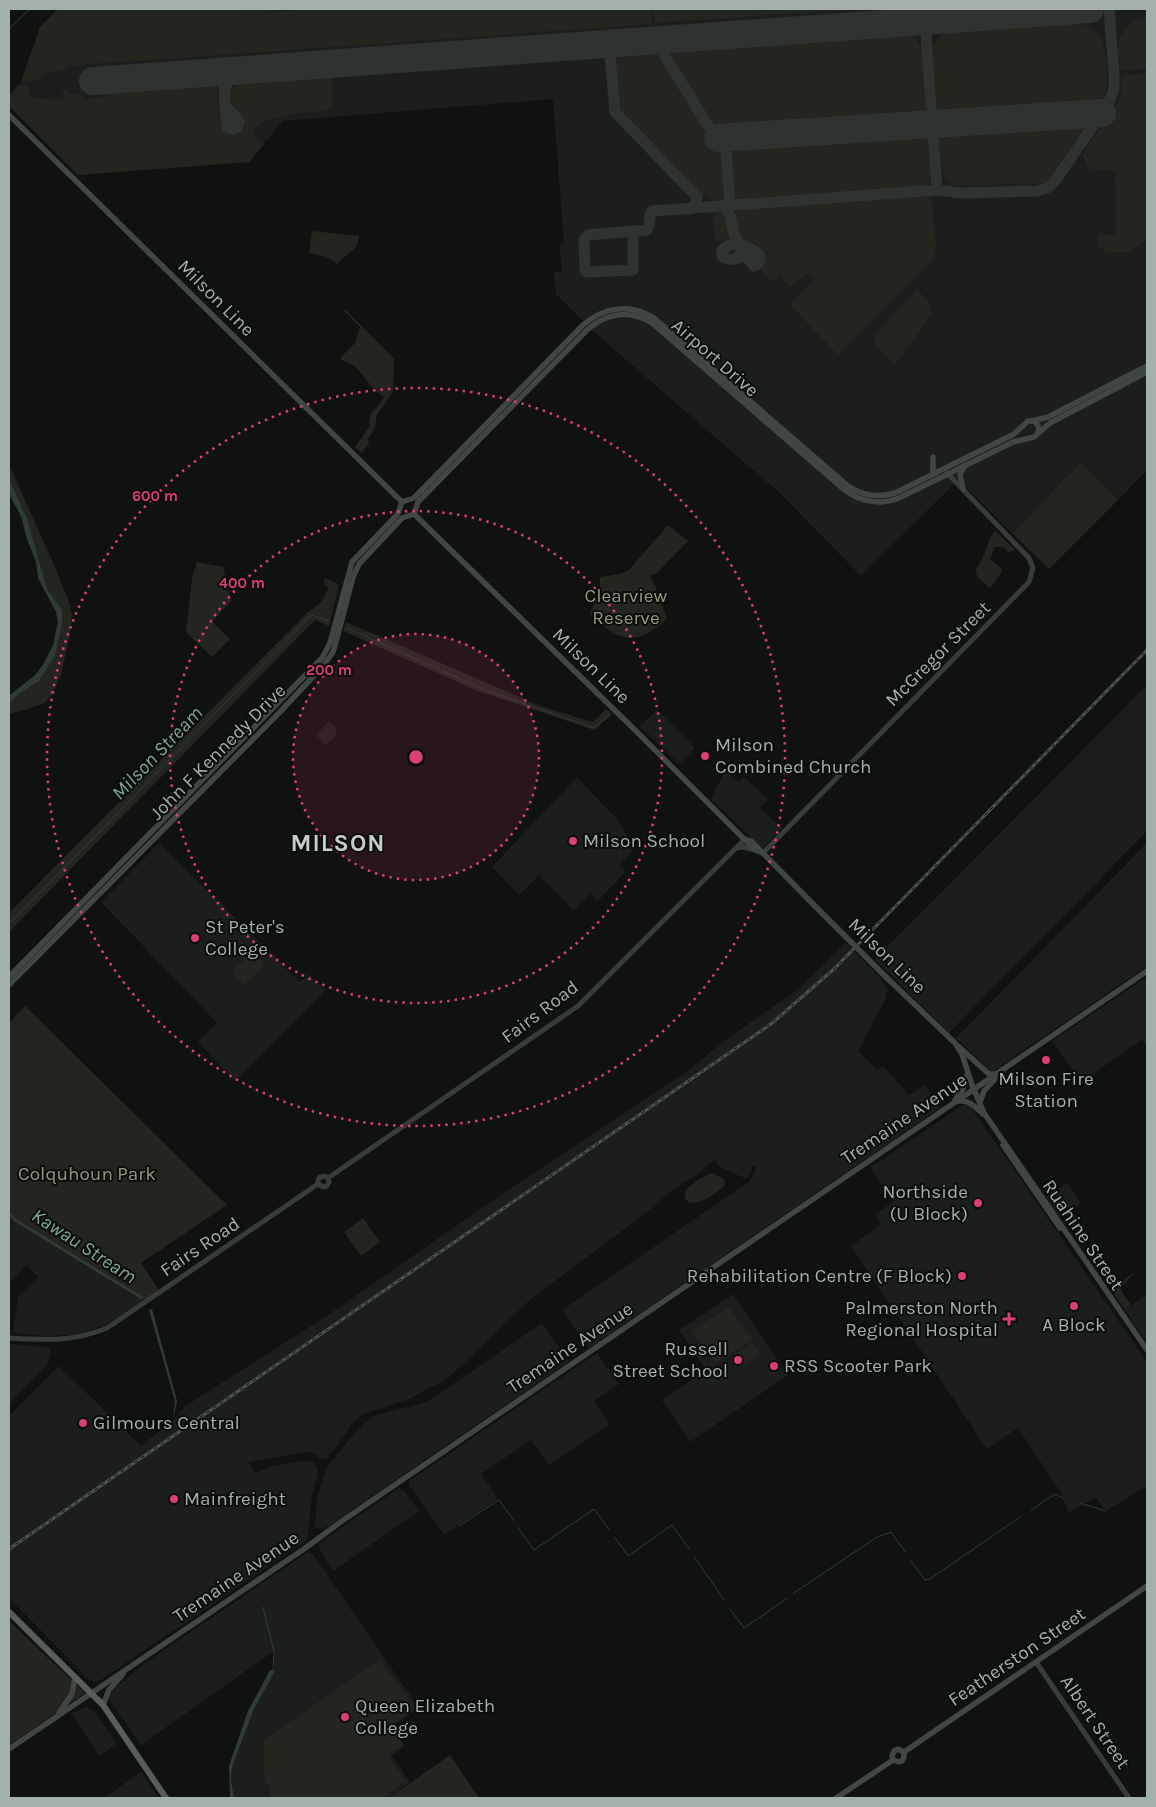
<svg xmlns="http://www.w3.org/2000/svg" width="1156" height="1807" viewBox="0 0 1156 1807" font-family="Karla,sans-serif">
<rect width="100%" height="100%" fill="#101111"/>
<g fill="#1c1e1e">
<path d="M 58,9 L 1147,9 L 1147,470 L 1118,500 L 1081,462 L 1012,533 L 961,482 L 953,485 L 861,576 L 782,495 L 594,332 L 556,294 L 554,272 L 562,272 L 559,245 L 564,244 L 553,99 L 283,121 L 249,162 L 78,175 L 9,106 L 9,96 L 21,82 L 40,27 Z"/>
<path d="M 1147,685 L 1147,831 L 949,1033 L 875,959 Z"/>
<path d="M 657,710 L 695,748 L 679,764 L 640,726 Z"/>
<path d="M 329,721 L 335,727 L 337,734 L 326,745 L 316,735 Z"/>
<path d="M 725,771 L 738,782 L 744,777 L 768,799 L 760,808 L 782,828 L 764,847 L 761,847 L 712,800 L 712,796 Z"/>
<path d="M 577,777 L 617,819 L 625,831 L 632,851 L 619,865 L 625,872 L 598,901 L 590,894 L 573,910 L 539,875 L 519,895 L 492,867 Z"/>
<path d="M 159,843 L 300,982 L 309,975 L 325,991 L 235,1081 L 198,1042 L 217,1023 L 101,902 Z"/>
<path d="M 1147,843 L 1147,966 L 992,1072 L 956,1038 Z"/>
<path d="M 846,943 L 880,978 L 887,990 L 885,1000 L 858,1051 L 878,1070 L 883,1066 L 909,1095 L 925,1085 L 940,1108 L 589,1348 L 562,1310 L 750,1181 L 757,1167 L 753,1166 L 747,1179 L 723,1169 L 714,1160 L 699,1173 L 671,1191 L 645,1214 L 531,1299 L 460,1367 L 443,1381 L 409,1399 L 361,1415 L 351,1425 L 344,1437 L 326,1459 L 320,1459 L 314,1453 L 306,1452 L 248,1462 L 255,1473 L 272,1466 L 302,1461 L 310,1461 L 316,1465 L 318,1475 L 312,1495 L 307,1540 L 101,1680 L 95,1682 L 88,1679 L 9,1598 L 9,1416 L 59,1366 L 141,1446 L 177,1417 L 184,1407 L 328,1315 L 502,1194 L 686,1072 L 724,1041 L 797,990 Z"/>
<path d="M 1147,977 L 1147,1046 L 1142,1039 L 1082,1082 L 1052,1041 Z"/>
<path d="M 963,1105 L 970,1106 L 1147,1362 L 1147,1488 L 1143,1488 L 1106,1511 L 1096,1497 L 1069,1513 L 1060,1491 L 1018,1428 L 987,1449 L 851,1246 L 881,1224 L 875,1215 L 894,1201 L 870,1168 Z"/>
<path d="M 1067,1183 L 1081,1202 L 1075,1208 L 1060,1218 L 1046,1197 Z"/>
<path d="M 9,1213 L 145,1300 L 106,1325 L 87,1332 L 70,1335 L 44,1336 L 14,1333 L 13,1331 L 18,1297 L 38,1277 L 26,1265 L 9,1283 Z"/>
<path d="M 733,1294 L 788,1375 L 690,1442 L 662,1400 L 706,1370 L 679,1330 Z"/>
<path d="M 1147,1294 L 1147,1337 L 1144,1339 L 1125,1310 Z"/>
<path d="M 542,1323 L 569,1361 L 327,1527 L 319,1529 L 315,1527 L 317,1498 L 327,1467 L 353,1435 L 373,1416 L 427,1402 Z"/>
<path d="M 9,1344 L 45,1347 L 50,1349 L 51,1353 L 48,1364 L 9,1404 Z"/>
<path d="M 597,1353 L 619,1384 L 594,1401 L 610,1424 L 549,1465 L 531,1440 L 481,1474 L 498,1499 L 444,1535 L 409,1485 L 409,1481 Z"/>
<path d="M 399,1488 L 403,1489 L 419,1511 L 333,1571 L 319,1548 L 321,1542 Z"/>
<path d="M 308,1552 L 313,1554 L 419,1708 L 392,1727 L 405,1746 L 392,1756 L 410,1782 L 389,1798 L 234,1798 L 231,1780 L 232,1767 L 254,1709 L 274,1673 L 274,1651 L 141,1745 L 110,1701 L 109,1697 L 113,1690 L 142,1665 Z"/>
<path d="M 87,1707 L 95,1712 L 117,1743 L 99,1756 L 72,1714 L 82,1708 Z"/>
<path d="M 141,1772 L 159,1798 L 103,1798 L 113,1792 Z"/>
</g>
<g fill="#25251f">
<path d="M 58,9 L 283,9 L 239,16 L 307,9 L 650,9 L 652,24 L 77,65 L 67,66 L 65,70 C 55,70 43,72 36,81 L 21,82 L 40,27 Z"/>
<path d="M 653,9 L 858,9 L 655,23 Z"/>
<path d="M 1147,18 L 1147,69 L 1121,70 L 1118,46 L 1120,38 L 1132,21 Z"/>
<path d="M 1075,23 C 1099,26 1103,38 1106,60 C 1108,81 1109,90 1098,108 L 1049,178 L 1046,182 L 1039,184 L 952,185 L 944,176 L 941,166 L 933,51 C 934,38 941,33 953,31 Z"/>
<path d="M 905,35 L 916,39 L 922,50 L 931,180 L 928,185 L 922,188 L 732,202 C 715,203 706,199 694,188 L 622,113 L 619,107 L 616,64 L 617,59 L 623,55 Z"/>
<path d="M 1147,74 L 1147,238 L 1131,252 L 1106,252 L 1098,247 L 1097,237 L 1099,235 L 1116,234 L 1115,171 L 1097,170 L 1088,168 L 1083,156 L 1086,148 L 1118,103 L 1121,94 L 1121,75 Z"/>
<path d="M 332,76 L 332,110 C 313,112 261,114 253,132 C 255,139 258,142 265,143 L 249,162 L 78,175 L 9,106 L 9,96 L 18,85 L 27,85 L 32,98 L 61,100 L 64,96 L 62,90 L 67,89 L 69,95 L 79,94 L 84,99 L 108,97 L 113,92 L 217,84 C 218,97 215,146 240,129 L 243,123 C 242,107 219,101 237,84 Z"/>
<path d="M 922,195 L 923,196 L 927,196 L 932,201 L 936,247 L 932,261 L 838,355 L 789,304 L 815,279 L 808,273 L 790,287 L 779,276 L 774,281 L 770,281 L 761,271 C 762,260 768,247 753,244 C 748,243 745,243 740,241 L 732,221 L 734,213 L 740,208 Z"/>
<path d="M 719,210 C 730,213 730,227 733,238 L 731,240 L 724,239 L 715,242 L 713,216 L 714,213 Z"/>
<path d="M 312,231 L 359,236 L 357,246 L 337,264 L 327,257 L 309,253 Z"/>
<path d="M 917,290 L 929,301 L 932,313 L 895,365 L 875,345 L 874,335 Z"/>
<path d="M 345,309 L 394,359 L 393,392 L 377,415 L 375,427 L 368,439 L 369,444 L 362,453 L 355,447 L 370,426 C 366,413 379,407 384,397 C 381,394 377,392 374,389 C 363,377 358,364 341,360 L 341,357 L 355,343 L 360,327 L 344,311 Z"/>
<path d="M 1081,462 L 1118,500 L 1049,569 L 1012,533 Z"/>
<path d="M 11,469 L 55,567 L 69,602 L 72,615 L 70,633 L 61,675 L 51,696 L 44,703 L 28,709 L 9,714 L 9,701 L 21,690 L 38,680 L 52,658 L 60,619 L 53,602 L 39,578 L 37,562 L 30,538 L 9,490 L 9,472 Z"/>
<path d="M 668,525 L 688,541 L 657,573 L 650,576 L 654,583 L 667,619 C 635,648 619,641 590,614 L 600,587 L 600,577 L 620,574 L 629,570 Z"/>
<path d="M 995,530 L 1015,550 L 1009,553 L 1003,547 L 995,547 L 990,559 L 1003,570 L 990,588 L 978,578 L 975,570 C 985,560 986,542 995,530 Z"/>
<path d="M 197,562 L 223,567 L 231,601 L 212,622 L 230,639 L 212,657 L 186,632 L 192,578 Z"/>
<path d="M 325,578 L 339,585 L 329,626 L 315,620 L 9,932 L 9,913 L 306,614 L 321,602 L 329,588 L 324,584 Z"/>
<path d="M 346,622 L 540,706 L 593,722 L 606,709 L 612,714 L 594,730 L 478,691 L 343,631 Z"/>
<path d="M 252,951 L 265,964 L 245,985 L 232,972 Z"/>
<path d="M 25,1006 L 227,1205 L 141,1263 L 159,1290 L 145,1300 L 15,1220 L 9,1213 L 9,1023 Z"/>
<path d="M 713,1173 L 725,1180 L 724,1187 C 714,1193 699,1208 687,1201 C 686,1199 684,1196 685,1193 C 687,1186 706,1174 713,1173 Z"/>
<path d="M 363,1218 L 380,1242 L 361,1256 L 344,1232 Z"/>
<path d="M 1135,1272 L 1121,1288 L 1122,1292 L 1131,1305 L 1125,1310 L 1111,1289 Z"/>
<path d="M 729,1307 L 753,1340 L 715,1363 L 691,1331 Z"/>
<path d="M 752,1343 L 761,1354 L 744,1366 L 735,1355 Z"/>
<path d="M 9,1621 L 85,1693 L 9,1745 Z"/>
<path d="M 380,1660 L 415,1708 L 390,1727 L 403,1745 L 388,1756 L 405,1781 L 383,1798 L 270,1798 L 269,1784 L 265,1782 L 263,1740 Z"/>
<path d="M 450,1755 L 479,1798 L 389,1798 Z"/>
</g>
<g fill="#2f3c35">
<path d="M 9,479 L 27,519 L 47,589 L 62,610 L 62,623 L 55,655 L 39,681 L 21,692 L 9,703 L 10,695 L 34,676 L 43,665 L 53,645 L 58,622 L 56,612 L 38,578 L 36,562 L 27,539 L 21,516 L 9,494 Z"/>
<path d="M 9,1212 L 16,1219 L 143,1297 L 141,1299 L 14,1221 L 9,1215 Z"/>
<path d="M 152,1309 L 177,1401 L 173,1420 L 175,1401 L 149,1310 Z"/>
<path d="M 270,1670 L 274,1670 L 274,1673 L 254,1709 L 232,1767 L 231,1780 L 234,1798 L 230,1798 L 229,1766 L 248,1711 Z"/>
</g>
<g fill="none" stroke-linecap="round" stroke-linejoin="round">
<g stroke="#2f3c35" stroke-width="1">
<path d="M 9,29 L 30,9"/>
<path d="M 347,628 L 483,689 L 594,728 L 609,715"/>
<path d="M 9,924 L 311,615 L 329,621"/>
<path d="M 1080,1503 L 1106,1511"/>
<path d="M 1031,1510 L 1055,1494 L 1063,1498"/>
<path d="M 459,1526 L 499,1500 L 514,1521"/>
<path d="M 518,1528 L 534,1550 L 594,1509 L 609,1529"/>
<path d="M 615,1538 L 628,1556 L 672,1525 L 689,1549"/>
<path d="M 695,1558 L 724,1600"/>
<path d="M 911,1561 L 925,1580 L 930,1579 L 1020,1517"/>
<path d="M 794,1593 L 877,1537 L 891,1532 L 905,1552"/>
<path d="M 263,1607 L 274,1651 L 273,1670"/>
<path d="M 730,1609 L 744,1628 L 786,1599"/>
</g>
<g stroke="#2e3231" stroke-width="11">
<path d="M 925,20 L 937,190"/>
<path d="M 655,40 L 705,121 L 726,149 L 730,205"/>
<path d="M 609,43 L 615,112 L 697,197 L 696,204 L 690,209"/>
<path d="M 214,72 L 221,76 L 224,89"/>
<path d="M 225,104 L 239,121 L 237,127 L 234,129 L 227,127 C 225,106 218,82 240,70"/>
<path d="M 723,206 C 735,214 729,231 738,242 C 744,249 766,249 758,264 L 754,266 L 741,251"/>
<path d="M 629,231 L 633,235 L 633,270 L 587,272 L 585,270 L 584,240 L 588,235 L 647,230 C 651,224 648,218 652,211 L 937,190 L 960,193 L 1037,191 L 1047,188 L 1054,182 L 1102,113 L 1111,97 L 1114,88 L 1114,73 L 1109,9"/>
<path d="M 736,240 L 741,251 L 739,258 C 733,260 727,261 722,256 L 722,250 L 727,246 L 734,244 Z"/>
</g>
<g stroke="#2e3231" stroke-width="28">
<path d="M 93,81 L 1090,9"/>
<path d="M 718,138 L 1102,113"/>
</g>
<g stroke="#373b3a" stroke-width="5">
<path d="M 736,848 L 743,847 L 755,850"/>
<path d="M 763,853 L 1029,582 L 1033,568 L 1029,558 L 947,473"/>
<path d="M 328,1178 L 578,1006 L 745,839"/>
<path d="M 318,1184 L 323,1187 L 327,1186 L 329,1182 L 328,1178"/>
<path d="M 318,1184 L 318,1180 L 320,1177 L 325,1176 L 328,1178"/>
<path d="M 9,1338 C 46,1340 73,1342 107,1328 L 318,1184"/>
<path d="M 1036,1662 L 1129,1798"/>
</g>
<g stroke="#404644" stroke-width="5.5">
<path d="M 9,115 L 402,502"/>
<path d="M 1032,421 L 1048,417 L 1147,366"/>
<path d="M 933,457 L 933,473"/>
<path d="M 963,489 L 960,475 L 965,465"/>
<path d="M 402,502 L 414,498 L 583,325 C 604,307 630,303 654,318 L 848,486 C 863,496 878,498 895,493 L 1014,434 L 1028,421 C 1036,420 1040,425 1038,433"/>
<path d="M 414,514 L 418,502 L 587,330 C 606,313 630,309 652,323 L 841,487 C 858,501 878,506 899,498 L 1013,442 L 1034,437 L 1050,423 L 1147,372"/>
<path d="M 414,514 L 635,730 L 755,850 L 763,853"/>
<path d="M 746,840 L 751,841 L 809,900"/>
<path d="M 9,977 L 322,658 L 330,643 L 352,562 L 394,518 L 398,513 L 402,502"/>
<path d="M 887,978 L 955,1043 L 962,1054 L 972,1085 L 984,1113 L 1147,1350"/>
<path d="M 9,985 L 280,712 L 324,665 L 333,652 L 336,642 L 353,577 L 359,564 L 402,518 L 414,514"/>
<path d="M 958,1046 L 989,1074 L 996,1074"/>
<path d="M 955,1100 L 963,1089 L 967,1075"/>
<path d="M 959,1101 C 970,1100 975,1107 983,1114"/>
<path d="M 980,1102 L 984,1091 L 995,1079"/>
<path d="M 1003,1145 L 1060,1228"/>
<path d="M 103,1705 L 109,1690 L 123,1674"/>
<path d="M 59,1713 L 72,1694 L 75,1677"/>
<path d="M 9,1749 L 304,1549 L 342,1521 L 1147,971"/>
<path d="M 904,1752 L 1147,1586"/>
<path d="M 893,1760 L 892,1756 L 894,1751 L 898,1749 L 904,1752"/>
<path d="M 893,1760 L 899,1762 L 902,1761 L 904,1757 L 904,1752"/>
<path d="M 836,1798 L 893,1760"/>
</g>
<path stroke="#565e5c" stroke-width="6" d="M 9,1612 L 103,1705 L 166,1798"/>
<g stroke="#4d5351" stroke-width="3">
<path id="rail" d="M 9,1549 L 771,1024 L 834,969 L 1147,650"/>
</g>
<use href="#rail" stroke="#0b0c0c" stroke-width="1" stroke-dasharray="4" stroke-linecap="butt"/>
<path stroke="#404644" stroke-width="5.5" d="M 809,900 L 887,978"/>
</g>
<circle cx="416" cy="757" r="123" fill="#da4074" fill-opacity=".12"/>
<g fill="none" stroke="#da4074" stroke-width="2.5" stroke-dasharray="2.5 5">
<circle cx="416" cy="757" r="123"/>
<circle cx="416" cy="757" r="246"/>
<circle cx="416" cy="757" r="369"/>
</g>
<g fill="#da4074" stroke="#0b0c0c" stroke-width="2">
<circle cx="705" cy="756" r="5"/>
<circle cx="573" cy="841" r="5"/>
<circle cx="195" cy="938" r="5"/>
<circle cx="1046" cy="1060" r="5"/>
<circle cx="978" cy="1203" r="5"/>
<circle cx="962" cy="1276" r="5"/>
<circle cx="1074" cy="1306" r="5"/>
<path d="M1006.5 1311.5h5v5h5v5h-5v5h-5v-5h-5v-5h5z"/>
<circle cx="738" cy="1360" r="5"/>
<circle cx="774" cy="1366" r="5"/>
<circle cx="83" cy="1423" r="5"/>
<circle cx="174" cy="1499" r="5"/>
<circle cx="345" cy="1717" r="5"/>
</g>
<g text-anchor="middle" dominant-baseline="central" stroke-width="4" stroke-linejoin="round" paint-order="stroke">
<g font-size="19" fill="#a3b0ac" stroke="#0b0c0c">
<text transform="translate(216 298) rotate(45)">Milson Line</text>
<text transform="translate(715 358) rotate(41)">Airport Drive</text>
<text transform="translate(938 654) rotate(-45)">McGregor Street</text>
<text transform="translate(591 666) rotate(44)">Milson Line</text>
<text transform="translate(218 752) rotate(-45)">John F Kennedy Drive</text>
<text transform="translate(887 956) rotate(44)">Milson Line</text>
<text transform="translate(540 1012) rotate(-37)">Fairs Road</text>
<text transform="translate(904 1119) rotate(-34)">Tremaine Avenue</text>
<text transform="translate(1083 1235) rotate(56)">Ruahine Street</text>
<text transform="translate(200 1247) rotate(-34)">Fairs Road</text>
<text transform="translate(570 1348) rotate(-34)">Tremaine Avenue</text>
<text transform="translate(236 1577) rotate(-34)">Tremaine Avenue</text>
<text transform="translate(1017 1657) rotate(-34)">Featherston Street</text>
<text transform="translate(1095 1722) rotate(56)">Albert Street</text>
</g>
<g font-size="19" fill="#98997c" stroke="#0b0c0c">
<text x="626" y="596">Clearview<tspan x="626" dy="22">Reserve</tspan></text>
<text x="87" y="1174">Colquhoun Park</text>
</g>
<g font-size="19" fill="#a3b0ac" stroke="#0b0c0c" text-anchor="start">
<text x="715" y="745">Milson<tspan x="715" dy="22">Combined Church</tspan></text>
<text x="583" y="841">Milson School</text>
<text x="205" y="927">St Peter's<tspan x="205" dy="22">College</tspan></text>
<text x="1046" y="1079" text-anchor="middle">Milson Fire<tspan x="1046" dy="22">Station</tspan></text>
<text x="968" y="1192" text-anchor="end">Northside<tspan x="968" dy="22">(U Block)</tspan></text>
<text x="952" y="1276" text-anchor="end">Rehabilitation Centre (F Block)</text>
<text x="998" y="1308" text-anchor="end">Palmerston North<tspan x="998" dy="22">Regional Hospital</tspan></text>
<text x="1074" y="1325" text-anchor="middle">A Block</text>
<text x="728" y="1349" text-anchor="end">Russell<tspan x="728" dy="22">Street School</tspan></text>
<text x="784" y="1366">RSS Scooter Park</text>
<text x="93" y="1423">Gilmours Central</text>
<text x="184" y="1499">Mainfreight</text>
<text x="355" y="1706">Queen Elizabeth<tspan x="355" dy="22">College</tspan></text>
</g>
<g font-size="20" font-style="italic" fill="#7ea891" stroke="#0b0c0c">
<text transform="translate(157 753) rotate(-46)">Milson Stream</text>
<text transform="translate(84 1246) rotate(33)">Kawau Stream</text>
</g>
<g font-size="24" font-weight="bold" letter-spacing="1" fill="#c4cdcb" stroke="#0b0c0c">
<text x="338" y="843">MILSON</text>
</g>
</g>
<circle cx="416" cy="757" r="8" fill="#da4074" stroke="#0b0c0c" stroke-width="2.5"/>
<g font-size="15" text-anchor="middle" font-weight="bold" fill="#da4074" stroke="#0b0c0c" stroke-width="4" stroke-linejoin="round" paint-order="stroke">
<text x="155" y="501">600 m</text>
<text x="242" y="588">400 m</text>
<text x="329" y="675">200 m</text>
</g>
<rect width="1156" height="1807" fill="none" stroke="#a3b0ac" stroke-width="20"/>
</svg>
